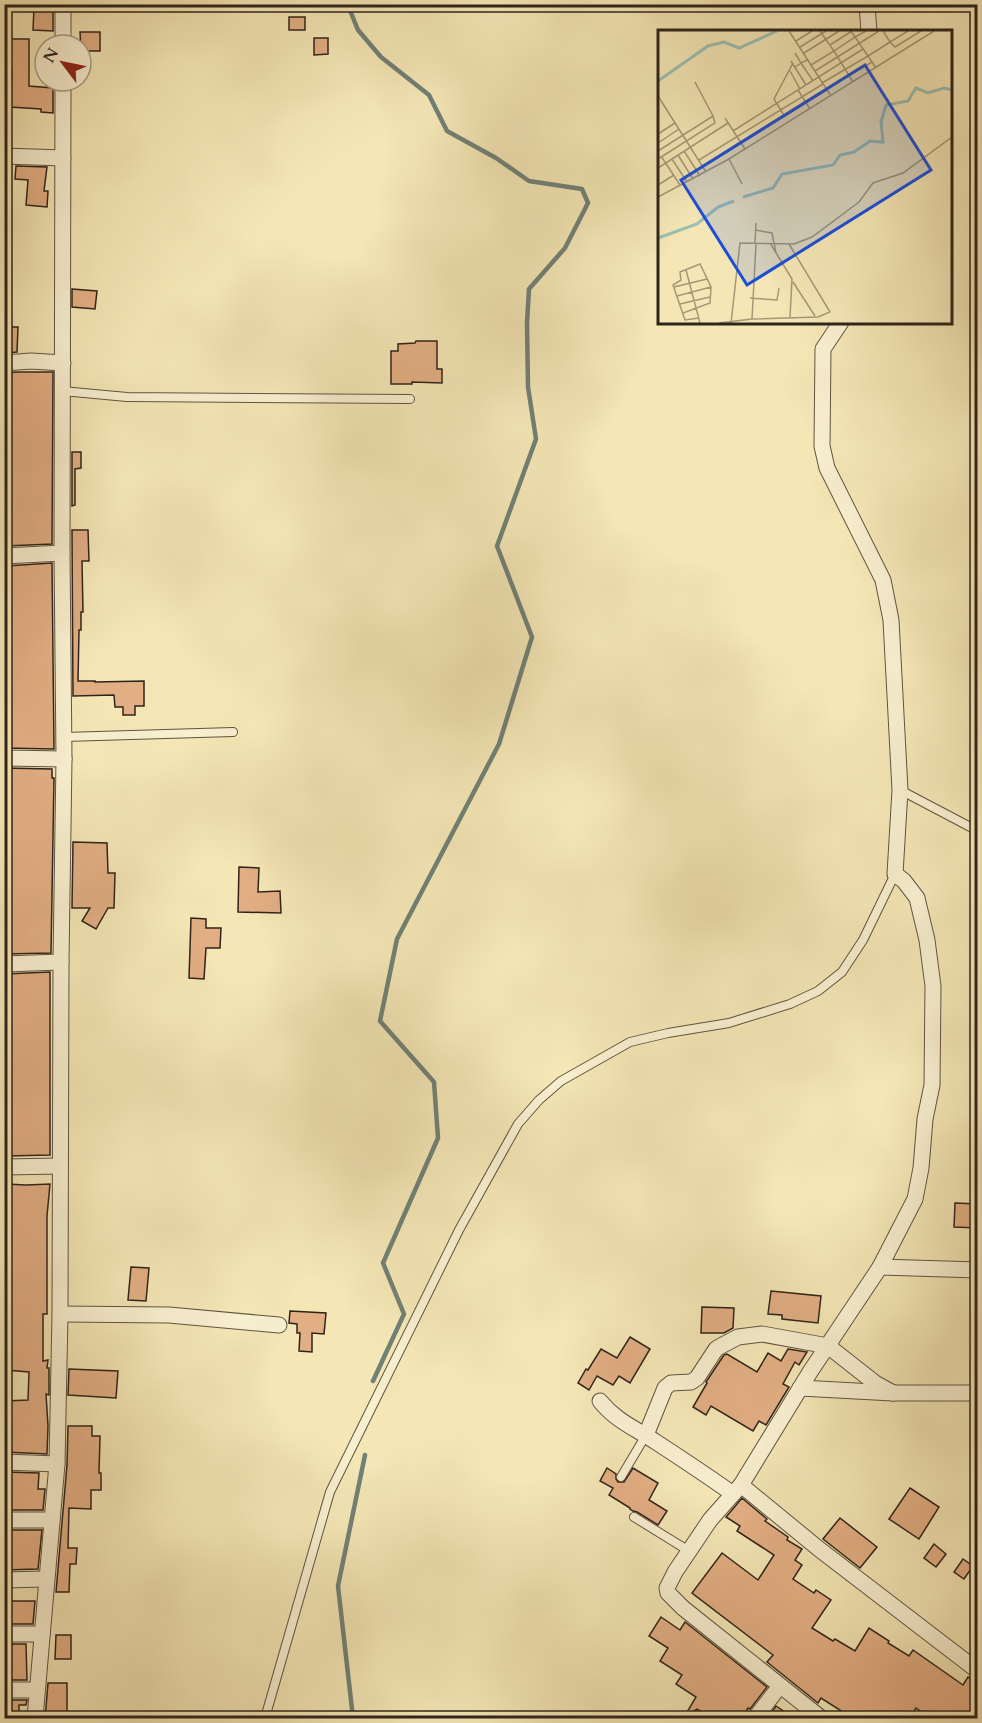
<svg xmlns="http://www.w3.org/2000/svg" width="982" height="1723" viewBox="0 0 982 1723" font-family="Cardo,serif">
<rect width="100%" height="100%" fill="#f4e6b5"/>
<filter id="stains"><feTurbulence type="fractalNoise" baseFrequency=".00333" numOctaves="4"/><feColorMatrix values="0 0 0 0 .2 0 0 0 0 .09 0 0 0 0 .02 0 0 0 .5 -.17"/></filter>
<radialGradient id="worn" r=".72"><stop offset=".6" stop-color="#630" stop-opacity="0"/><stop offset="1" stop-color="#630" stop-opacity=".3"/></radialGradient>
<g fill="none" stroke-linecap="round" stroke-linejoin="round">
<g stroke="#708175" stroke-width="4.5">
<path d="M 351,4 L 349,8 L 358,30 L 381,57 L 429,95 L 447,131 L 496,158 L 529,181 L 582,189 L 588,203 L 565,248 L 529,289 L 527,323 L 528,387 L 536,439 L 497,546 L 532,637 L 499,744 L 397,939 L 380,1021 L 434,1082 L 438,1138 L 383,1263 L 404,1314 L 373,1381"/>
<path d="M 353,1718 L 338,1586 L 365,1455"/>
</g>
</g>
<g fill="#e2ae83" stroke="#2f241b" stroke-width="1.5">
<path d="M 34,8 L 53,8 L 53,31 L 33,30 Z"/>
<rect x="289" y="17" width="16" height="13"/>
<path d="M 80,32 L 100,32 L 100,51 L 81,51 Z"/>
<path d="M 314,38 L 328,38 L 328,54 L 314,55 Z"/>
<path d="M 6,39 L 29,39 L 29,86 L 53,88 L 53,113 L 41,112 L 41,109 L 10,107 L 12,71 L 6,71 Z"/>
<path d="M 16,166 L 47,167 L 44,191 L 48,191 L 47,207 L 26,205 L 28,180 L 15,179 Z"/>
<path d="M 72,289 L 97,291 L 95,309 L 72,307 Z"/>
<path d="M 4,327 L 18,327 L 17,352 L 4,353 Z"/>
<path d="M 416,341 L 437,341 L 437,369 L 442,369 L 442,383 L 412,382 L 412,384 L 391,384 L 391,351 L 398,351 L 398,344 L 415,343 Z"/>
<path d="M 17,372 L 53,372 L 52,544 L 5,546 L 8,445 L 5,445 L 4,373 Z"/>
<path d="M 72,452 L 81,452 L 81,468 L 75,469 L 75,505 L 72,506 Z"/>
<path d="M 72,530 L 88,530 L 89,561 L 82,561 L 83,612 L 81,612 L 81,630 L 79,630 L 78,681 L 95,681 L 95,682 L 144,681 L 144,706 L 135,706 L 135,715 L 123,715 L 123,707 L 115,707 L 114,695 L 73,696 Z"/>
<path d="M 52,563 L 54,749 L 4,748 L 7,667 L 6,566 Z"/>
<path d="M 4,768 L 52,769 L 52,778 L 54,778 L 51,953 L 4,954 L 7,904 L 4,889 L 7,795 L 4,795 Z"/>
<path d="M 73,842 L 107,843 L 108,873 L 115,873 L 114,908 L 108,908 L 96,929 L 82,921 L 90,908 L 72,908 Z"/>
<path d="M 239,867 L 259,868 L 258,892 L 280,891 L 281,913 L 238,912 Z"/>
<path d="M 191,918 L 206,919 L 206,928 L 221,928 L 220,948 L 206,948 L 204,979 L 189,978 Z"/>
<path d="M 50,972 L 50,1155 L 6,1156 L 6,1136 L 5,1136 L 7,1079 L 6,1079 L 4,974 Z"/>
<path d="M 6,1184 L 26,1185 L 50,1184 L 47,1216 L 47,1314 L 43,1314 L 43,1361 L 48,1360 L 47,1368 L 49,1368 L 49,1395 L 46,1394 L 48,1426 L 47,1454 L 5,1452 L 5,1436 L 7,1436 L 5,1401 L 28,1400 L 29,1372 L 6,1370 L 9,1354 L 6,1353 L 8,1335 L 6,1335 L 4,1308 L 6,1267 L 5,1267 Z"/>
<path d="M 955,1203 L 978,1204 L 978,1228 L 954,1227 Z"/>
<path d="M 131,1267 L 149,1268 L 146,1301 L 128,1300 Z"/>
<path d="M 771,1291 L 821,1296 L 818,1323 L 782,1319 L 782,1315 L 768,1314 Z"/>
<path d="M 702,1307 L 734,1308 L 733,1328 L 724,1333 L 701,1333 Z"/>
<path d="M 290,1311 L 326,1313 L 324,1334 L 312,1333 L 312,1352 L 299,1351 L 300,1333 L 297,1333 L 297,1324 L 289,1323 Z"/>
<path d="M 630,1337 L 650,1349 L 630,1383 L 619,1376 L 613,1385 L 597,1376 L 589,1390 L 578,1383 L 586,1369 L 588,1370 L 601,1349 L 617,1358 Z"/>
<path d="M 788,1349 L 807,1352 L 799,1365 L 795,1362 L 783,1384 L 789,1387 L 766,1425 L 759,1421 L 753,1431 L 711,1406 L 706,1415 L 693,1407 L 707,1383 L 706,1382 L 724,1355 L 727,1354 L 757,1372 L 768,1353 L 781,1361 Z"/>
<path d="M 69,1369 L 118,1371 L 116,1398 L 68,1395 Z"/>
<path d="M 68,1426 L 92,1426 L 92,1436 L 100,1436 L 99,1473 L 101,1473 L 101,1490 L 91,1490 L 91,1509 L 69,1508 L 68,1548 L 77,1548 L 76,1564 L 70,1564 L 69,1592 L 56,1592 L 67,1465 Z"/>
<path d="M 607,1468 L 616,1474 L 616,1479 L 618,1482 L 624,1482 L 633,1468 L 658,1483 L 649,1500 L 667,1511 L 658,1525 L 637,1512 L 633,1511 L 630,1509 L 630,1508 L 609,1495 L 613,1488 L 600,1481 Z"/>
<path d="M 6,1472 L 39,1473 L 38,1489 L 45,1489 L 43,1510 L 4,1510 Z"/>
<path d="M 910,1488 L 939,1507 L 919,1539 L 889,1519 Z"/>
<path d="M 742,1498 L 767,1519 L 765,1521 L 788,1537 L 787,1540 L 802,1549 L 795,1560 L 802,1565 L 793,1579 L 814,1593 L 816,1590 L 831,1600 L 812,1628 L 833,1641 L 835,1639 L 855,1651 L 869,1628 L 889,1641 L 888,1643 L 909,1656 L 913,1650 L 963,1685 L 968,1677 L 978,1683 L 978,1719 L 932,1719 L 916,1708 L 909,1719 L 840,1719 L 843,1712 L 821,1698 L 818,1703 L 767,1662 L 773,1655 L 692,1593 L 722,1553 L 758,1580 L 774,1555 L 737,1531 L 740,1526 L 726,1517 Z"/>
<path d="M 840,1518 L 877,1547 L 860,1568 L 823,1539 Z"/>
<path d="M 4,1530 L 42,1530 L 38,1569 L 4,1570 Z"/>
<path d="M 934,1544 L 946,1554 L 936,1567 L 924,1558 Z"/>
<path d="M 963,1559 L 973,1566 L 964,1579 L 954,1572 Z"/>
<path d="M 4,1601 L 35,1601 L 33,1624 L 4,1624 Z"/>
<path d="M 661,1617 L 680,1630 L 685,1622 L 767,1687 L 750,1709 L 748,1708 L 741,1719 L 707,1719 L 705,1713 L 697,1709 L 692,1712 L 692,1719 L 683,1719 L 696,1697 L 676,1684 L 682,1675 L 660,1661 L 668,1648 L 649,1636 Z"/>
<path d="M 56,1635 L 71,1635 L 71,1659 L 55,1659 Z"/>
<path d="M 4,1644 L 26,1644 L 27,1680 L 4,1680 Z"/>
<path d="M 48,1683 L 67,1683 L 67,1719 L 45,1719 Z"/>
<path d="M 4,1700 L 27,1700 L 26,1705 L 19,1705 L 19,1714 L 4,1714 Z"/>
<path d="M 776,1706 L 794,1718 L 798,1712 L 806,1719 L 767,1719 Z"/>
</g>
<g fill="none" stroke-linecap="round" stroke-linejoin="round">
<g stroke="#605442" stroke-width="10">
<g id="service">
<path d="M 62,391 L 127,397 L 410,399"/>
<path d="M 64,737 L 233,732"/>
<path d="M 900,790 L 978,831"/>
<path d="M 621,1477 L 646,1435"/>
<path d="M 634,1517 L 689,1551"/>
<path d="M 697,1715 L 701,1718"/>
<path d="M 265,1718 L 330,1492 L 459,1230 L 518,1124 L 539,1100 L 561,1081 L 630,1042 L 668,1033 L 729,1023 L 790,1004 L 818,991 L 842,972 L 863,940 L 895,874"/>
</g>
</g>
<g stroke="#605442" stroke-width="17">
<g id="minor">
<path d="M 867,4 L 869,32"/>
<path d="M 63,45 L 63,4"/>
<path d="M 4,156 L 63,158"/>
<path d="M 4,363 L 31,361 L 63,363"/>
<path d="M 4,556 L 62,553"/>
<path d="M 4,758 L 64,759"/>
<path d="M 4,964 L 61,962"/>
<path d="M 4,1167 L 60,1166"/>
<path d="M 880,1267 L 978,1270"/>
<path d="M 60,1314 L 169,1315 L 279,1325"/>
<path d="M 800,1388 L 893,1393 L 978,1393"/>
<path d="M 600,1401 C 616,1421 635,1428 656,1442 C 682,1459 708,1476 733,1494"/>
<path d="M 646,1435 L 665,1388 L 671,1383 L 691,1382 L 697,1378 L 716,1349 L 719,1347 L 738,1337 L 762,1334 L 828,1346 L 875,1383 L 893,1393"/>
<path d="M 4,1462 L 57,1464"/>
<path d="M 741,1485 L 819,1549 L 978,1671"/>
<path d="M 4,1520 L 52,1520"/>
<path d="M 4,1580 L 46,1579"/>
<path d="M 4,1634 L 42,1634"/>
<path d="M 4,1690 L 37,1690"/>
<path d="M 35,1718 L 57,1464 L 60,1314 L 61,962 L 64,759 L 62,553 L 63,81"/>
<path d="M 755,1718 L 780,1686"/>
<path d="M 821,1718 L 683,1608 L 668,1593 L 667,1588 L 675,1572 L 710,1520 L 741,1485 L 810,1372 L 880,1267 L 915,1199 L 921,1168 L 925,1119 L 932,1085 L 933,986 L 927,940 L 917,898 L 904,881 L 895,874 L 900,790 L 891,620 L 883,580 L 827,468 L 822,446 L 823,349 L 841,322"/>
</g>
</g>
<use href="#service" stroke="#f8efcf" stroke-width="8"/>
<use href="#minor" stroke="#f8efcf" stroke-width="15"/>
</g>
<g transform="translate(658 30)">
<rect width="294" height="294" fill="#f4e6b5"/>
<path fill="none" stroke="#9cbfb1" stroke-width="3" d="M 0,51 L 50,16 L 66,12 L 81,18 L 119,1M 85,167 L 115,158 L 124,144 L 175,135 L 182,125 L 196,122 L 212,111 L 225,112 L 223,92 L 228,75 L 250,71 L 258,58 L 270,63 L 286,58 L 294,60M 0,208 L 39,194 L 60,177 L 76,171"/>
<path fill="none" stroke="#a59877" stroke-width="1.5" d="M 131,1 L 173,66M 193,1 L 197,7 L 176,21 L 195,52M 225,1 L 232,12 L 250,1M 138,11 L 154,1M 172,15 L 194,1M 142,17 L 168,1M 137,23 L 143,33 L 137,37M 146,23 L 181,1M 149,30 L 143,33 L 155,51M 133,31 L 148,55M 153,35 L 176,21 L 162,1M 218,38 L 210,26 L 232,12 L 237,17 L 263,1M 132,41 L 142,59M 157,41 L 221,1M 182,51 L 214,32M 37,52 L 55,86M 164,53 L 210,26 L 197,7 L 208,1M 140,60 L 152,79M 0,66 L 48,142M 127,87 L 116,69 L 135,33M 67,88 L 87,119M 75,101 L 205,19M 0,104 L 17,93M 0,113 L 21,99M 0,121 L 55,86 L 57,93 L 0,129M 26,121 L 42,146M 20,125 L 35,149M 3,126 L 22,155M 14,129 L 29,152M 71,129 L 84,154M 41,130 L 165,54M 51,133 L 169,60M 0,138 L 70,93M 0,155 L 16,145M 0,167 L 71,129 L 276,1M 97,200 L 114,203 L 118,223M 97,213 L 98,193M 112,213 L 134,249 L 132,287M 28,240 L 42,293M 135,252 L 157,286M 16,257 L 49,249M 19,266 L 53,257M 92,268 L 119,270 L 121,258M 22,274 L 52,267M 25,283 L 52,273 L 53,257 L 42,234 L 22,242 L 23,250 L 15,255 L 27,290 L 41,288M 94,289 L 160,287 L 172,282 L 131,214M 61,293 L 94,289 L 98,214M 73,293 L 82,213 L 136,214 L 154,207 L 201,172 L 215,153 L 245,143 L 294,107"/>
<path fill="#1d4ed8" fill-opacity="0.15" stroke="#1d4ed8" stroke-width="3" d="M 207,35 L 273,140 L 89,255 L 23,150 Z"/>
<rect width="294" height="294" fill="none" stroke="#2f241b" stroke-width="3"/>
</g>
<rect width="982" height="1723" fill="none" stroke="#f4e6b5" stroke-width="24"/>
<rect x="6" y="6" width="970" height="1711" fill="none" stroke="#2f241b" stroke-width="3"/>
<rect x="12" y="12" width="958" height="1699" fill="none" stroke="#2f241b" stroke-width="1.5"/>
<g transform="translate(63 63) rotate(302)"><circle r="28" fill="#f8efcf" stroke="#a89e87" stroke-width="1.5"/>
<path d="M0-4.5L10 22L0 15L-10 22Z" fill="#8f2418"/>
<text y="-9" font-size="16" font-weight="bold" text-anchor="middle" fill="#2f241b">N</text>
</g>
<rect width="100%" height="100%" filter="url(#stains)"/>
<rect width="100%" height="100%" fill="url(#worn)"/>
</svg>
